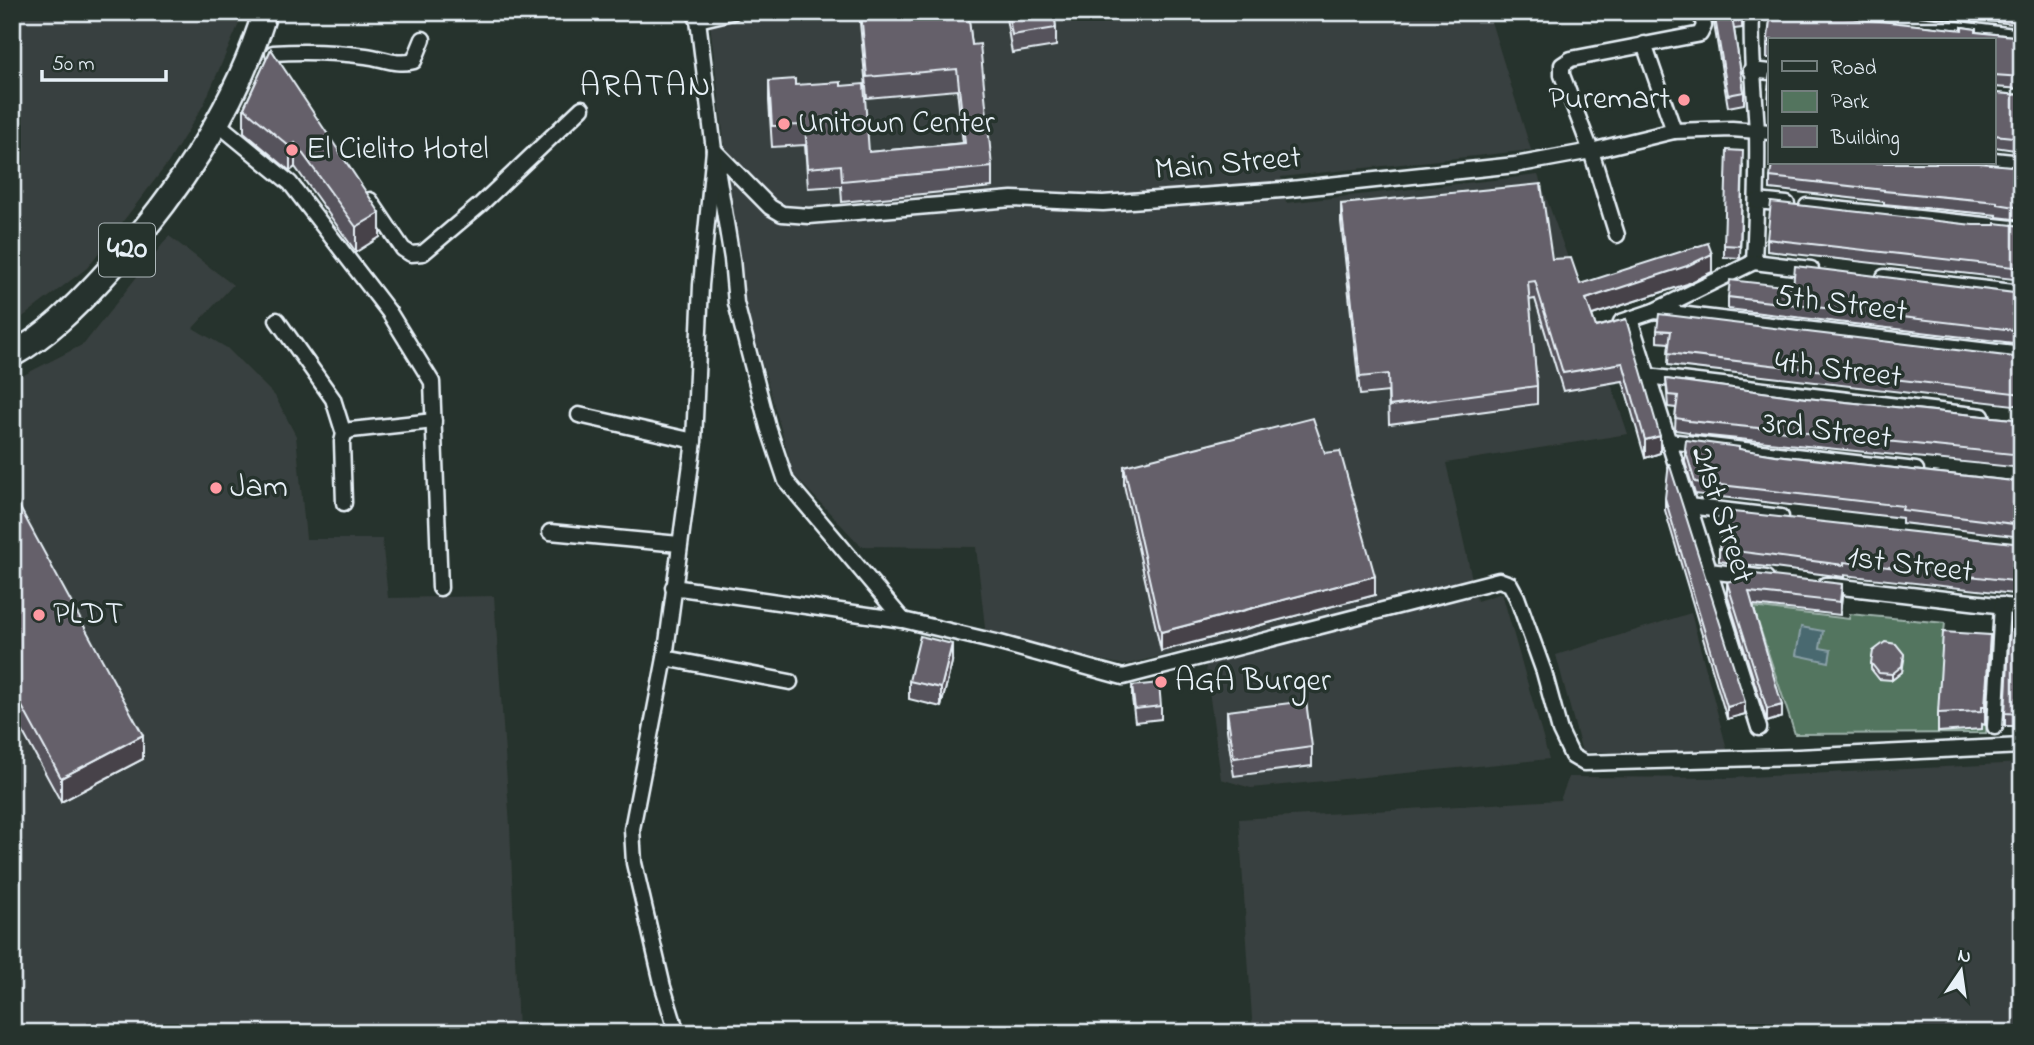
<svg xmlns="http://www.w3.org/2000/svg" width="2034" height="1045" viewBox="0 0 2034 1045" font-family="'Indie Flower',sans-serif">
<rect width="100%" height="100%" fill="#26332d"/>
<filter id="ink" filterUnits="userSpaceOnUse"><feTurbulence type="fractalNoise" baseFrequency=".0143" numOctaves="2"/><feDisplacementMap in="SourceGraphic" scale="14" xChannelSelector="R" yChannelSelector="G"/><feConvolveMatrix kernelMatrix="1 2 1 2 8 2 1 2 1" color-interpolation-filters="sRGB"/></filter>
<g filter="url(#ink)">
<g fill="#39403f">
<path d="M 12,12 L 244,12 L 204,104 L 168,163 L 87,268 L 12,325 Z"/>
<path d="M 791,12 L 1488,12 L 1531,150 L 1281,177 L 1286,203 L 1538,175 L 1582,297 L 1628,434 L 1446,463 L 1477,601 L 1502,593 L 1549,759 L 1251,788 L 1221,779 L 1203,646 L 1124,665 L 986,636 L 976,547 L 861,546 L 794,475 L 742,293 L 710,24 L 772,20 Z"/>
<path d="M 169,236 L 233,285 L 193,328 L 227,348 L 275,396 L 296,436 L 306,539 L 382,539 L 388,598 L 494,596 L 510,826 L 518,1033 L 12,1033 L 12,381 L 84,344 Z"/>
<path d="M 1691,613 L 1728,753 L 1582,752 L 1556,655 Z"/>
<path d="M 2022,763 L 2022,1033 L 1253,1033 L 1239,819 L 1560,800 L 1569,777 L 1731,778 Z"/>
</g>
<path fill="#53745e" stroke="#9eb2ab" stroke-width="2" d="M 1753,607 L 1849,619 L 1850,614 L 1945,623 L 1943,641 L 1991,645 L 1986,733 L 1795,734 Z"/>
<path fill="#49696f" stroke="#899fa6" stroke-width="2" d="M 1801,627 L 1823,631 L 1820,648 L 1831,650 L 1829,662 L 1796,655 Z"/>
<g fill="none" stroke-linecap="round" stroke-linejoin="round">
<g stroke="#e8f1f8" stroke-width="19">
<g id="street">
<path d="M 693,12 L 698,20 L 714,150 L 732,259 L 736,303 L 768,427 L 786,481 L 903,620"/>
<path d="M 1752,12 C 1750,53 1755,91 1757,132 C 1758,175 1756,219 1754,262"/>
<path d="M 1822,12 L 2022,37"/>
<path d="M 698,20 L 732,12"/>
<path d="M 1644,44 L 1674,131"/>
<path d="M 273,53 C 304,51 335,52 366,56 C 383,58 396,66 414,61 L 423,39"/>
<path d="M 1751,70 L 1770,72"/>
<path d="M 217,123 L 290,183 L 389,312 L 432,382 L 440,588"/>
<path d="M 714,150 L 770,207 L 782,214 L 809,216 L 1012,199 L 1103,203 L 1282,190 L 1515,165 L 1591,151 L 1674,131 L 1732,129 L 1770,132"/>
<path d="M 1994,160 L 2022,163"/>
<path d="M 370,200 L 403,249 L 411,254 L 423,253 L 481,204 L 582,108"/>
<path d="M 1757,201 L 1787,204"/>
<path d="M 1807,206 L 2022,229"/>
<path d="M 1617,235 L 1591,151 L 1562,75 L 1562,65 L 1571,59 L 1696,35 L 1700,34 L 1704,26 L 1701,12"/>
<path d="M 1754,262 L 1811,269"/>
<path d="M 1884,277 L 2022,293"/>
<path d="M 1654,311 L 2022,355"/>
<path d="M 1630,319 L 1759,728"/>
<path d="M 277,320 L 333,399 L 344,434"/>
<path d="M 1621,322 L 1654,311 L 1754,262"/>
<path d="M 1647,376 L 1982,416"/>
<path d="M 579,415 L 694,441"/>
<path d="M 1668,441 L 1916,470"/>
<path d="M 344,503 L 342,442 L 344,434 L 351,430 L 434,421"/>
<path d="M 1688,506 L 1781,517"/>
<path d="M 550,532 L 679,544"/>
<path d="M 1709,571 L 1766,578"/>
<path d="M 1825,585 L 2022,608"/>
<path d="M 673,587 L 903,620 L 1000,643 L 1123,677 L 1499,580 L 1510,584 L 1517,597 L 1544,672 L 1560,731 L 1572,756 L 1584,763 L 1798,757 L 2022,746"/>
<path d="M 665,658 L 790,682"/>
<path d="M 1995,727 L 2002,605"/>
<path d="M 677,1033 L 663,987 L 634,863 L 632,829 L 665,658 L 694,441 L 701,285 L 714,150"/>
</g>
</g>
<g stroke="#e8f1f8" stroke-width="28">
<path id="primary" d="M 12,355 C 46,336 75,307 101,279 C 172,202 234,113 265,12"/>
</g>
<use href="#street" stroke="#26332d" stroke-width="14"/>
<use href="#primary" stroke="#26332d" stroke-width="23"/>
</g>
<g fill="#57535b" stroke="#e8f1f8" stroke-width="2">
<path d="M 859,12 L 968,12 L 972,45 L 992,167 L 992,187 L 842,202 L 841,186 L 808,188 L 805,145 L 772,147 L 769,101 L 769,81 L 795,85 L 841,86 L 869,152 L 963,143 L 957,90 L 867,98 Z"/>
<path d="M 1005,12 L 1054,12 L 1056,28 L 1056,46 L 1012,53 Z"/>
<path d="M 1712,12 L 1742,12 L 1742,28 L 1734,29 L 1744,92 L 1744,104 L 1728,107 Z"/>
<path d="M 1771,12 L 1797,12 L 1962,30 L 1962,27 L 1976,29 L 1976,32 L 2022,37 L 2022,89 L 1994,87 L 1994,40 L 1770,40 L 1770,58 L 1767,58 L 1767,46 Z"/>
<path d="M 1903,12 L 2022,12 L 2022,25 L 1979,20 L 1978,22 Z"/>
<path d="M 271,49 L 380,237 L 356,252 L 295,167 L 290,171 L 244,132 L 244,108 Z"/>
<path d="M 1770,73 L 1770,102 L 1768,102 Z"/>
<path d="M 1994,93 L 2022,95 L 2022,151 L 1994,147 Z"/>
<path d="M 1743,164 L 1740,258 L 1724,257 L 1724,245 Z"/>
<path d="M 2022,167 L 2022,220 L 1997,217 L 1997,215 L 1884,204 L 1884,202 L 1770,189 L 1770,177 Z"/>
<path d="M 1341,204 L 1552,259 L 1580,284 L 1712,272 L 1687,284 L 1592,315 L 1596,327 L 1626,319 L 1660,453 L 1645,458 L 1623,381 L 1563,391 L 1535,299 L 1529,300 L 1537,386 L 1537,404 L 1389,424 L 1388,392 L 1360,395 L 1341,222 Z"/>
<path d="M 1973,225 L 2022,226 L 2022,280 L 1767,251 L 1767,239 Z"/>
<path d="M 1793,287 L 2022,294 L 2022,344 L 1728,309 L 1728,297 Z"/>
<path d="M 1657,330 L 2022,358 L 2022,406 L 1668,365 L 1669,343 L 1657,342 Z"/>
<path d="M 1666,379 L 1806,398 L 2022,420 L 2022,468 L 1689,434 L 1689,432 L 1675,430 L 1676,408 L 1668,407 Z"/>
<path d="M 1685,449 L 1739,449 L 1775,455 L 2022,482 L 2022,537 L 1902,523 L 1902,518 L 1695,494 L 1685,462 Z"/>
<path d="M 1325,453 L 1375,595 L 1161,651 L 1124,485 L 1124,466 Z"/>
<path d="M 12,493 L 143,759 L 61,802 L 12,712 Z"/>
<path d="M 1665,498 L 1745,714 L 1727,719 L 1665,510 Z"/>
<path d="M 2022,544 L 2022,595 L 1844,575 L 1844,577 L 1719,561 L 1719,549 Z"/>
<path d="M 1727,582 L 1842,596 L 1840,615 L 1753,605 L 1782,717 L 1767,722 L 1727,594 Z"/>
<path d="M 2022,613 L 2022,726 L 2005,726 L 2005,713 Z"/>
<path d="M 1990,654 L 1985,725 L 1982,724 L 1982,729 L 1938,732 L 1938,713 Z"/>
<path d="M 1904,660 L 1902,672 L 1892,680 L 1879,679 L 1871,669 L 1871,663 Z"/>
<path d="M 952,662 L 941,707 L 909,699 L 909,681 Z"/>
<path d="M 1132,686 L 1161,706 L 1161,719 L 1135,722 L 1132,698 Z"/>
<path d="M 1227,711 L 1312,747 L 1312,766 L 1234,776 L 1227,730 Z"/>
</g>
<g fill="#47434a" stroke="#e8f1f8" stroke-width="2">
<path d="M 295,143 L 295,167 L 290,171 L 290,147 Z"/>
<path d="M 380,213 L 380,237 L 356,252 L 356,227 Z"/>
<path d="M 1712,254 L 1712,272 L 1687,284 L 1586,317 L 1586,299 Z"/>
<path d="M 1660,436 L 1660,453 L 1645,458 L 1645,440 Z"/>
<path d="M 1375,576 L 1375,595 L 1161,651 L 1161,632 Z"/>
<path d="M 1842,584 L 1842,596 L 1840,615 L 1840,602 Z"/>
<path d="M 1990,635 L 1990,654 L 1985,725 L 1985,706 Z"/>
<path d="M 952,644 L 952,662 L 941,707 L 941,688 Z"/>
<path d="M 1904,654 L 1902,672 L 1892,680 L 1892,674 Z"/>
<path d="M 1745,702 L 1745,714 L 1727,719 L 1727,707 Z"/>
<path d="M 1782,705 L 1782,717 L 1767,722 L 1767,709 Z"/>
<path d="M 143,735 L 143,759 L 61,802 L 61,778 Z"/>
</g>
<g fill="#65606a" stroke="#e8f1f8" stroke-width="2">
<path d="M 861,12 L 968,12 L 972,45 L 980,44 L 992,167 L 842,181 L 841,165 L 808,168 L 805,125 L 772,126 L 769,81 L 795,79 L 795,85 L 841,82 L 841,86 L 864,84 L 869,152 L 965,143 L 957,69 L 867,77 Z"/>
<path d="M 1008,12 L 1054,12 L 1056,28 L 1012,35 Z"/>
<path d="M 1714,12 L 1742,12 L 1742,16 L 1732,17 L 1744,92 L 1728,95 Z"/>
<path d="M 1771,12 L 1797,12 L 1962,30 L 1962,27 L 1976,29 L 1976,32 L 2022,37 L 2022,77 L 1994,75 L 1994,40 L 1770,40 L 1770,46 L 1767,46 Z"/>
<path d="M 271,49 L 380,213 L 356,227 L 295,143 L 290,147 L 244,108 Z"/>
<path d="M 1770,73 L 1770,90 L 1768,89 Z"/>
<path d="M 1994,93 L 2022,95 L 2022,138 L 1994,135 Z"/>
<path d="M 1727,150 L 1743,151 L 1740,246 L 1724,245 Z"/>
<path d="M 1772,163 L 1979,163 L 2022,167 L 2022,208 L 1997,204 L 1997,202 L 1884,191 L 1884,190 L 1770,177 Z"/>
<path d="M 1541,184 L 1552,259 L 1571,258 L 1580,284 L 1708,243 L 1712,254 L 1687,266 L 1586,299 L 1596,327 L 1626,319 L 1660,436 L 1645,440 L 1623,363 L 1563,373 L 1535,281 L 1528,282 L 1537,386 L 1389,406 L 1388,374 L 1360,377 L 1341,204 Z"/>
<path d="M 1771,202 L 1973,225 L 1995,225 L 1995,223 L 2022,226 L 2022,268 L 1767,239 Z"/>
<path d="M 1795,266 L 2022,294 L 2022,331 L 1728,297 L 1730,280 L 1793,287 Z"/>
<path d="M 1659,314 L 2022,358 L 2022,394 L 1668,353 L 1671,331 L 1657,330 Z"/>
<path d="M 1666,379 L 1806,398 L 2022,420 L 2022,455 L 1689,421 L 1689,420 L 1675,418 L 1678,396 L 1668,395 Z"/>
<path d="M 1313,418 L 1325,453 L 1340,451 L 1375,576 L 1161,632 L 1124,466 Z"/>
<path d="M 1686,440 L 1739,447 L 1739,449 L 1775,455 L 2022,482 L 2022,525 L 1902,510 L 1903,506 L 1695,482 L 1685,449 Z"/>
<path d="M 1669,463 L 1745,702 L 1727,707 L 1665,498 Z"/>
<path d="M 12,493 L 143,735 L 61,778 L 12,688 Z"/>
<path d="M 1724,511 L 2022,544 L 2022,582 L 1844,562 L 1844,565 L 1719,549 Z"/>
<path d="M 1754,574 L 1842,584 L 1840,602 L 1749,592 L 1782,705 L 1767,709 L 1727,582 Z"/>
<path d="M 2011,612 L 2022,613 L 2022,714 L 2005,713 Z"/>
<path d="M 1943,632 L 1990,635 L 1985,706 L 1982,706 L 1982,711 L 1938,713 Z"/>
<path d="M 920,636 L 952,644 L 941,688 L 909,681 Z"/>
<path d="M 1885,642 L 1896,644 L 1904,654 L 1902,666 L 1892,674 L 1879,673 L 1871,663 L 1873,651 Z"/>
<path d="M 1159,683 L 1161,706 L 1135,709 L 1132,686 Z"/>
<path d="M 1306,701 L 1312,747 L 1234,758 L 1227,711 Z"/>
</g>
</g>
<g fill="#ff9aa2" stroke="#26332d" stroke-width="2.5">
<circle cx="1684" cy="100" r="7"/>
<circle cx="784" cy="124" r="7"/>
<circle cx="292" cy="150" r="7"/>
<circle cx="216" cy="488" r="7"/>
<circle cx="39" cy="615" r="7"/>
<circle cx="1161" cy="682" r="7"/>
</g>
<g text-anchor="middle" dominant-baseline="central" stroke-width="7" stroke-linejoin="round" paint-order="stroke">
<rect fill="#26332d" stroke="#aeb8bb" stroke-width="2" x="99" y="223.5" width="56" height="53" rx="5"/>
<g font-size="30" font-weight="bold" fill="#e8f1f8">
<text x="127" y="250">420</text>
</g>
<g font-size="32" fill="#e8f1f8" stroke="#26332d" text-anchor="start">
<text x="1670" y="100" text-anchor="end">Puremart</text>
<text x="798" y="124">Unitown Center</text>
<text x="306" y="150">El Cielito Hotel</text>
<text x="230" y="488">Jam</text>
<text x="53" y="615">PLDT</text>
<text x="1175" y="682">AGA Burger</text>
</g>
<g font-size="32" fill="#e8f1f8" stroke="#26332d">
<text transform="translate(1228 165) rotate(-5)">Main Street</text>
<text transform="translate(1841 305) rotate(7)">5th Street</text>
<text transform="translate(1838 371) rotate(7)">4th Street</text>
<text transform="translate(1827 432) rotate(7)">3rd Street</text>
<text transform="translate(1721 515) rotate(72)">21st Street</text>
<text transform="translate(1910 566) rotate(7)">1st Street</text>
</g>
<g font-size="33" letter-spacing="2" fill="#e8f1f8" stroke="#26332d">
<text x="646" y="87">ARATAN</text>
</g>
</g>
<rect width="2034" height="1045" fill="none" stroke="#26332d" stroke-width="42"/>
<rect x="21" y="21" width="1992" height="1003" fill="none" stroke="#e8f1f8" stroke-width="2.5" filter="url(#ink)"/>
<rect x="1768" y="38" width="228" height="126" fill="#26332d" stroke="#747f7e" stroke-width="2"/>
<rect x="1782" y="61" width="35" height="10" fill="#26332d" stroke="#747f7e" stroke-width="2"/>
<text x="1831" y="74" font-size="21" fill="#e8f1f8">Road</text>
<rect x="1782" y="91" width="35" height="21" fill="#53745e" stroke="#747f7e" stroke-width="2"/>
<text x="1831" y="108" font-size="21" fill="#e8f1f8">Park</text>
<rect x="1782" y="126" width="35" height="21" fill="#65606a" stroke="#747f7e" stroke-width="2"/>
<text x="1831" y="144" font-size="21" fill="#e8f1f8">Building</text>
<g transform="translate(1961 971) rotate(13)" stroke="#26332d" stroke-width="5" paint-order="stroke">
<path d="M0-5L12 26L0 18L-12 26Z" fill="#e8f1f8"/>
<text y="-10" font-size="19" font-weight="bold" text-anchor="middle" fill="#e8f1f8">N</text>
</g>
<path d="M42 70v10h124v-10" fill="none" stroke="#e8f1f8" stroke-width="3.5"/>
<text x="52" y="70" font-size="21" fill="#e8f1f8" stroke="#26332d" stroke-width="5" paint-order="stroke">50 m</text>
</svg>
